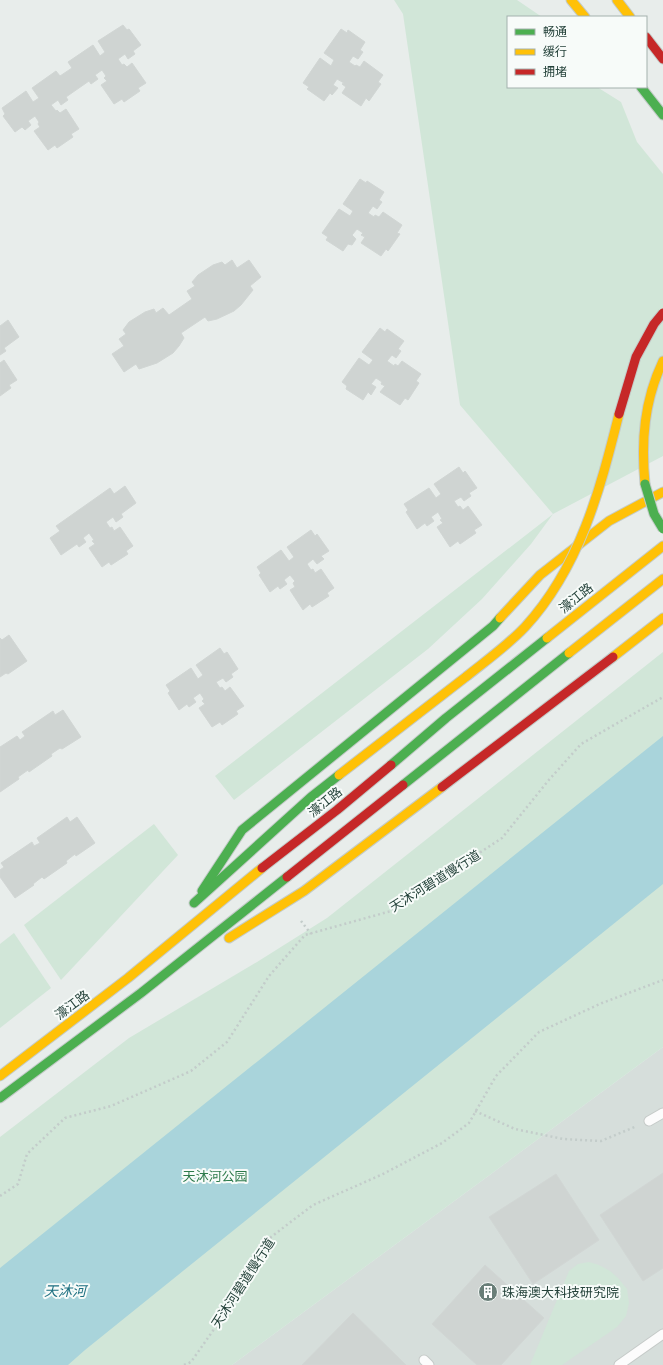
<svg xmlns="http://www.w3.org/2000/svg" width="663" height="1365" viewBox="0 0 663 1365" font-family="'Fira Sans','Noto Sans SC',sans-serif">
<rect width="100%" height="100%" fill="#e8edeb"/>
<path fill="#d6dedb" d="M 663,1047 L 663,1365 L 232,1365 Z"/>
<g fill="#d1e6d8">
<path d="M 394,0 L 517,0 L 542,17 L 508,17 L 508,87 L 597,87 L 621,102 L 637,142 L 663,174 L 663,456 L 553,514 L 531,544 L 482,599 L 428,649 L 234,800 L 215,776 L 553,514 L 460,405 L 403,14 Z"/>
<path d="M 663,652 L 663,1047 L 232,1365 L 0,1365 L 0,1137 L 129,1038 L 257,962 L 327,918 Z"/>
<path d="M 154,824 L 178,855 L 61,980 L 24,925 Z"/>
<path d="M 14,933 L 51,988 L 0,1028 L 0,944 Z"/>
<path d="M 589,1262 L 599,1265 L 610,1271 L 618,1278 L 627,1289 L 629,1303 L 626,1316 L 617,1327 L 562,1365 L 530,1365 L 569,1271 L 578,1264 Z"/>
</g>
<path fill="#a9d4db" d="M 663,736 L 663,884 L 85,1350 L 68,1365 L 0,1365 L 0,1268 Z"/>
<g fill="#cfd4d2" stroke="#d1d6d4">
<path d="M 123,25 L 127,30 L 129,29 L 141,45 L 133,51 L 135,54 L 128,59 L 125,54 L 118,59 L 122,65 L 124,64 L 127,67 L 132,63 L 146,83 L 138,88 L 140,91 L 124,102 L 122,99 L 114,104 L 101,85 L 107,81 L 104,78 L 106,76 L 102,70 L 95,75 L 98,79 L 91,84 L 89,81 L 66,97 L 68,100 L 61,105 L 58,100 L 51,105 L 56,111 L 57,110 L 60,113 L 66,109 L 79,129 L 71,134 L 73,137 L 57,148 L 55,145 L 48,150 L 34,131 L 40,127 L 38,124 L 39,122 L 35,116 L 28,121 L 31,125 L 25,130 L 22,127 L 15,132 L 3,116 L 5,114 L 2,108 L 26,91 L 33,102 L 39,98 L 32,88 L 56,71 L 60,76 L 72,68 L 68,62 L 93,45 L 100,56 L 105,52 L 98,41 Z"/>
<path d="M 341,29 L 347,33 L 348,30 L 365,42 L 360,50 L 363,52 L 358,59 L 353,56 L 349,62 L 355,66 L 356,65 L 360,67 L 364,61 L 383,75 L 378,82 L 381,84 L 369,101 L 366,98 L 361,106 L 342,93 L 346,87 L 342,84 L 344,83 L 337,79 L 333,85 L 338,88 L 332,95 L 330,93 L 324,101 L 307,89 L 309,87 L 303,83 L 320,58 L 331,66 L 334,60 L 324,53 Z"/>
<path d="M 360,179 L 366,183 L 367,181 L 384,192 L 379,200 L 382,202 L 377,209 L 373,206 L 368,213 L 374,217 L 375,215 L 379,217 L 383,212 L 402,225 L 397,233 L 400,234 L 388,251 L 386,249 L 381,256 L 361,243 L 365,237 L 361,235 L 363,233 L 357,229 L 352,235 L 356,239 L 352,245 L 348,244 L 343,251 L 326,240 L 328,237 L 322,233 L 339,209 L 350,216 L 353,211 L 343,204 Z"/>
<path d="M 232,260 L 237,268 L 249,260 L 261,277 L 250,286 L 253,290 L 241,305 L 234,311 L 217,319 L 208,321 L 205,317 L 181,333 L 184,338 L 179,346 L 173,353 L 157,363 L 139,369 L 136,364 L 124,372 L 112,354 L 124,346 L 119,339 L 126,334 L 123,330 L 129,322 L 145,312 L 154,309 L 156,313 L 163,308 L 169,315 L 192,299 L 187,291 L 195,286 L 192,282 L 198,275 L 213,265 L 222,262 L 225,265 Z"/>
<path d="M 8,320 L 19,337 L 4,348 L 6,351 L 0,355 L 0,326 Z"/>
<path d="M 380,328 L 385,332 L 387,329 L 404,341 L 398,349 L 401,351 L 396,358 L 392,355 L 387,361 L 394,366 L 395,364 L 398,366 L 402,361 L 421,374 L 416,381 L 419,383 L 408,400 L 405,398 L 400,405 L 380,392 L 385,386 L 381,384 L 382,382 L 376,378 L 371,384 L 376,387 L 371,395 L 368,392 L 363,400 L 346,389 L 347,386 L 342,382 L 359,358 L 369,365 L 373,360 L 362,352 Z"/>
<path d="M 4,360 L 17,380 L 9,385 L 11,388 L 0,396 L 0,363 Z"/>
<path d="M 459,467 L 463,473 L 465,471 L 477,488 L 469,493 L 471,496 L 464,501 L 461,497 L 454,501 L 458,507 L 460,506 L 463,510 L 468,506 L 482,525 L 474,530 L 476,533 L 460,544 L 458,541 L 450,547 L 437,527 L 443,523 L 440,520 L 442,519 L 438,512 L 431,517 L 434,521 L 427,526 L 425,523 L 417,529 L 406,512 L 408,510 L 404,504 L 429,488 L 436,498 L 441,494 L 434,484 Z"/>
<path d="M 125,486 L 136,503 L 121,514 L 123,517 L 116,522 L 113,517 L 106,522 L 110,528 L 112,527 L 114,531 L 120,527 L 133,546 L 126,551 L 128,554 L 111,565 L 109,562 L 102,567 L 89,548 L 95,544 L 92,541 L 94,540 L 89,533 L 83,538 L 86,542 L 79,547 L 77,544 L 61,555 L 50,538 L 60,531 L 56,526 L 110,488 L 114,494 Z"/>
<path d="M 311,530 L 315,536 L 317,534 L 329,551 L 321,556 L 324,559 L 317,564 L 313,559 L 307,564 L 311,570 L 313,569 L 315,573 L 321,569 L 334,588 L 327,593 L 329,596 L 312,607 L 310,604 L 303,610 L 290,590 L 295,587 L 293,583 L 295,581 L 290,575 L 284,580 L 287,584 L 280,589 L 278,586 L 270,592 L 259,575 L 261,573 L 257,567 L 281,550 L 289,561 L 294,557 L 287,547 Z"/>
<path d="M 9,635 L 27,661 L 8,674 L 6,673 L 0,677 L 0,638 L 2,640 Z"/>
<path d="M 220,648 L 224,654 L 227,652 L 238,669 L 231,674 L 233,677 L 226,682 L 223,678 L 216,682 L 220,688 L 222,687 L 225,691 L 230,687 L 244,706 L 236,711 L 238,714 L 222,725 L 220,722 L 212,727 L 199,708 L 205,704 L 202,701 L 204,699 L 200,693 L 193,698 L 196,702 L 189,707 L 187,704 L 179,710 L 168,693 L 170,691 L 166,685 L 191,668 L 198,679 L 203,675 L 196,665 Z"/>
<path d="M 63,710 L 81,737 L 62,749 L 60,748 L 51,754 L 52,756 L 29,772 L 28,770 L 18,777 L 19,779 L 0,792 L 0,747 L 17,736 L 20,740 L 25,736 L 22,732 L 53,711 L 55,715 Z"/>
<path d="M 67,817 L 70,822 L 77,817 L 95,843 L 76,856 L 75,854 L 66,861 L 67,863 L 44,879 L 42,877 L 33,884 L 34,885 L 15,898 L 0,877 L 0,870 L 4,867 L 1,863 L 32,842 L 34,846 L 40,843 L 37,838 Z"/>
<path d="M 663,1173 L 663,1268 L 643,1281 L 600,1215 Z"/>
<path d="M 556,1174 L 599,1240 L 533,1284 L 489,1217 Z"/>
<path d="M 485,1265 L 544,1318 L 501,1365 L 477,1365 L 432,1324 Z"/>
<path d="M 353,1313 L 406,1365 L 302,1365 Z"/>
</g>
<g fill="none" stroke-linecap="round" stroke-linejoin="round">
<g stroke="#c5cac8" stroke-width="11">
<g id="lane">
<path d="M 649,1121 L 663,1113"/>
<path d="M 424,1360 L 429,1365"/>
<path d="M 619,1365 L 663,1334"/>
</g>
</g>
<g stroke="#c3cbc8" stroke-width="11">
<g id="fast">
<path d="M 641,87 L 663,115"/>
<path d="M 391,765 L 446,718 L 547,638"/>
<path d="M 403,785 L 569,653"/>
<path d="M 202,891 L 242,830 L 493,626 L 500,618"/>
<path d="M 194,903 L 311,797 L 339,775"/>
<path d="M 0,1098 L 141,993 L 287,877"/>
</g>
</g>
<g stroke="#c3cbc8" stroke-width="11">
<g id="slow">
<path d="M 571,0 L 585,17"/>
<path d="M 617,0 L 630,17"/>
<path d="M 645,484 C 641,441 644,401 663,361"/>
<path d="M 500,618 L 540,575 L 609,521 L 663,492"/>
<path d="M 547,638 L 663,546"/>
<path d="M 569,653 L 663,579"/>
<path d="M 613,657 L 663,618"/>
<path d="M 339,775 L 467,676"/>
<path d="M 229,938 L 304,891 L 442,787"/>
<path d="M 0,1076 L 128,978 L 262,868"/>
</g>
</g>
<g stroke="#c3cbc8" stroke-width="11">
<g id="jam">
<path d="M 646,37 L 663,59"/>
<path d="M 442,787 L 613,657"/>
<path d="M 262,868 L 337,810 L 391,765"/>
<path d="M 287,877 L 403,785"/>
</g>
</g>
<g stroke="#c3ccca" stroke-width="2.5" stroke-dasharray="2 3" stroke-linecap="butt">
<path d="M 301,921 L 311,934"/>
<path d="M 475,1111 L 515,1129 L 563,1139 L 601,1141 L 637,1126"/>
<path d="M 0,1196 L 18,1184 L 27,1154 L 65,1118 L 111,1106 L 191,1071 L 227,1042 L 269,976 L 305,935 L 391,911 L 502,838 L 548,781 L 581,744 L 663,697"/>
<path d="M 184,1365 L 191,1362 L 238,1295 L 271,1237 L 313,1205 L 383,1174 L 442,1143 L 469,1123 L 496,1076 L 539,1032 L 602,1003 L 663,980"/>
</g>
<use href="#lane" stroke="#fcfcfc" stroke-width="9"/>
<use href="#fast" stroke="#4caf50" stroke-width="9"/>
<use href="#slow" stroke="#ffc107" stroke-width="9"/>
<use href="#jam" stroke="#c62828" stroke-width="9"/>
<g stroke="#c3cbc8" stroke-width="11" stroke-linecap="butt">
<path id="fast-bridge" d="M 645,484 L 654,514 L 663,529"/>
</g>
<g stroke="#c3cbc8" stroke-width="11" stroke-linecap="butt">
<path id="slow-bridge" d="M 467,676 C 487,660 508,645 525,627 C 580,567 600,490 619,414"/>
</g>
<g stroke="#c3cbc8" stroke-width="11" stroke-linecap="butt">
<path id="jam-bridge" d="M 619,414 L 636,357 L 654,324 L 663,313"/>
</g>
<use href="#fast-bridge" stroke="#4caf50" stroke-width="9"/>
<use href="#slow-bridge" stroke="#ffc107" stroke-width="9"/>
<use href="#jam-bridge" stroke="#c62828" stroke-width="9"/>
</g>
<defs>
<g id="building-disc" transform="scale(1)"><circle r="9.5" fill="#697e78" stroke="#f7fbf9"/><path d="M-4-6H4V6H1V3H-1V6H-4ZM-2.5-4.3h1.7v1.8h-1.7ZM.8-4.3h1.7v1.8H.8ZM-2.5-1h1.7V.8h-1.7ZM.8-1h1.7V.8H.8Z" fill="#fff"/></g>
</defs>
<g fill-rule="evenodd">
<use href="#building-disc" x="488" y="1292"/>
</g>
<g text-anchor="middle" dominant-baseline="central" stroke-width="4" stroke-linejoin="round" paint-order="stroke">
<g font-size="13" fill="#24423a" stroke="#f7fbf9">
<text transform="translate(576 598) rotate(-39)">濠江路</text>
<text transform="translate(325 802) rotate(-39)">濠江路</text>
<text transform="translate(435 881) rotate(-32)">天沐河碧道慢行道</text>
<text transform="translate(72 1005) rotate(-37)">濠江路</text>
<text transform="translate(243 1283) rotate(-57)">天沐河碧道慢行道</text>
</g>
<g font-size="13" fill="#2d7a4b" stroke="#f7fbf9">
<text x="215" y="1176">天沐河公园</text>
</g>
<g font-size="13" fill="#24423a" stroke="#f7fbf9" text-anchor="start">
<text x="502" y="1292">珠海澳大科技研究院</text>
</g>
<g font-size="14" font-style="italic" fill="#1c6f80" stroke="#f7fbf9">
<text x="65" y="1291">天沐河</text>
</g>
</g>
<rect x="507" y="16" width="140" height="72" fill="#f7fbf9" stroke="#a3b1ad"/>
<rect x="515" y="29" width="20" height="6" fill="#4caf50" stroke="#a3b1ad"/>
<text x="543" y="36" font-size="12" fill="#24423a">畅通</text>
<rect x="515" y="49" width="20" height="6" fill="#ffc107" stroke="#a3b1ad"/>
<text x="543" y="56" font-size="12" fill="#24423a">缓行</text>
<rect x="515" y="69" width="20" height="6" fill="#c62828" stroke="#a3b1ad"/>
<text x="543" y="76" font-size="12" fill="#24423a">拥堵</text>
</svg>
